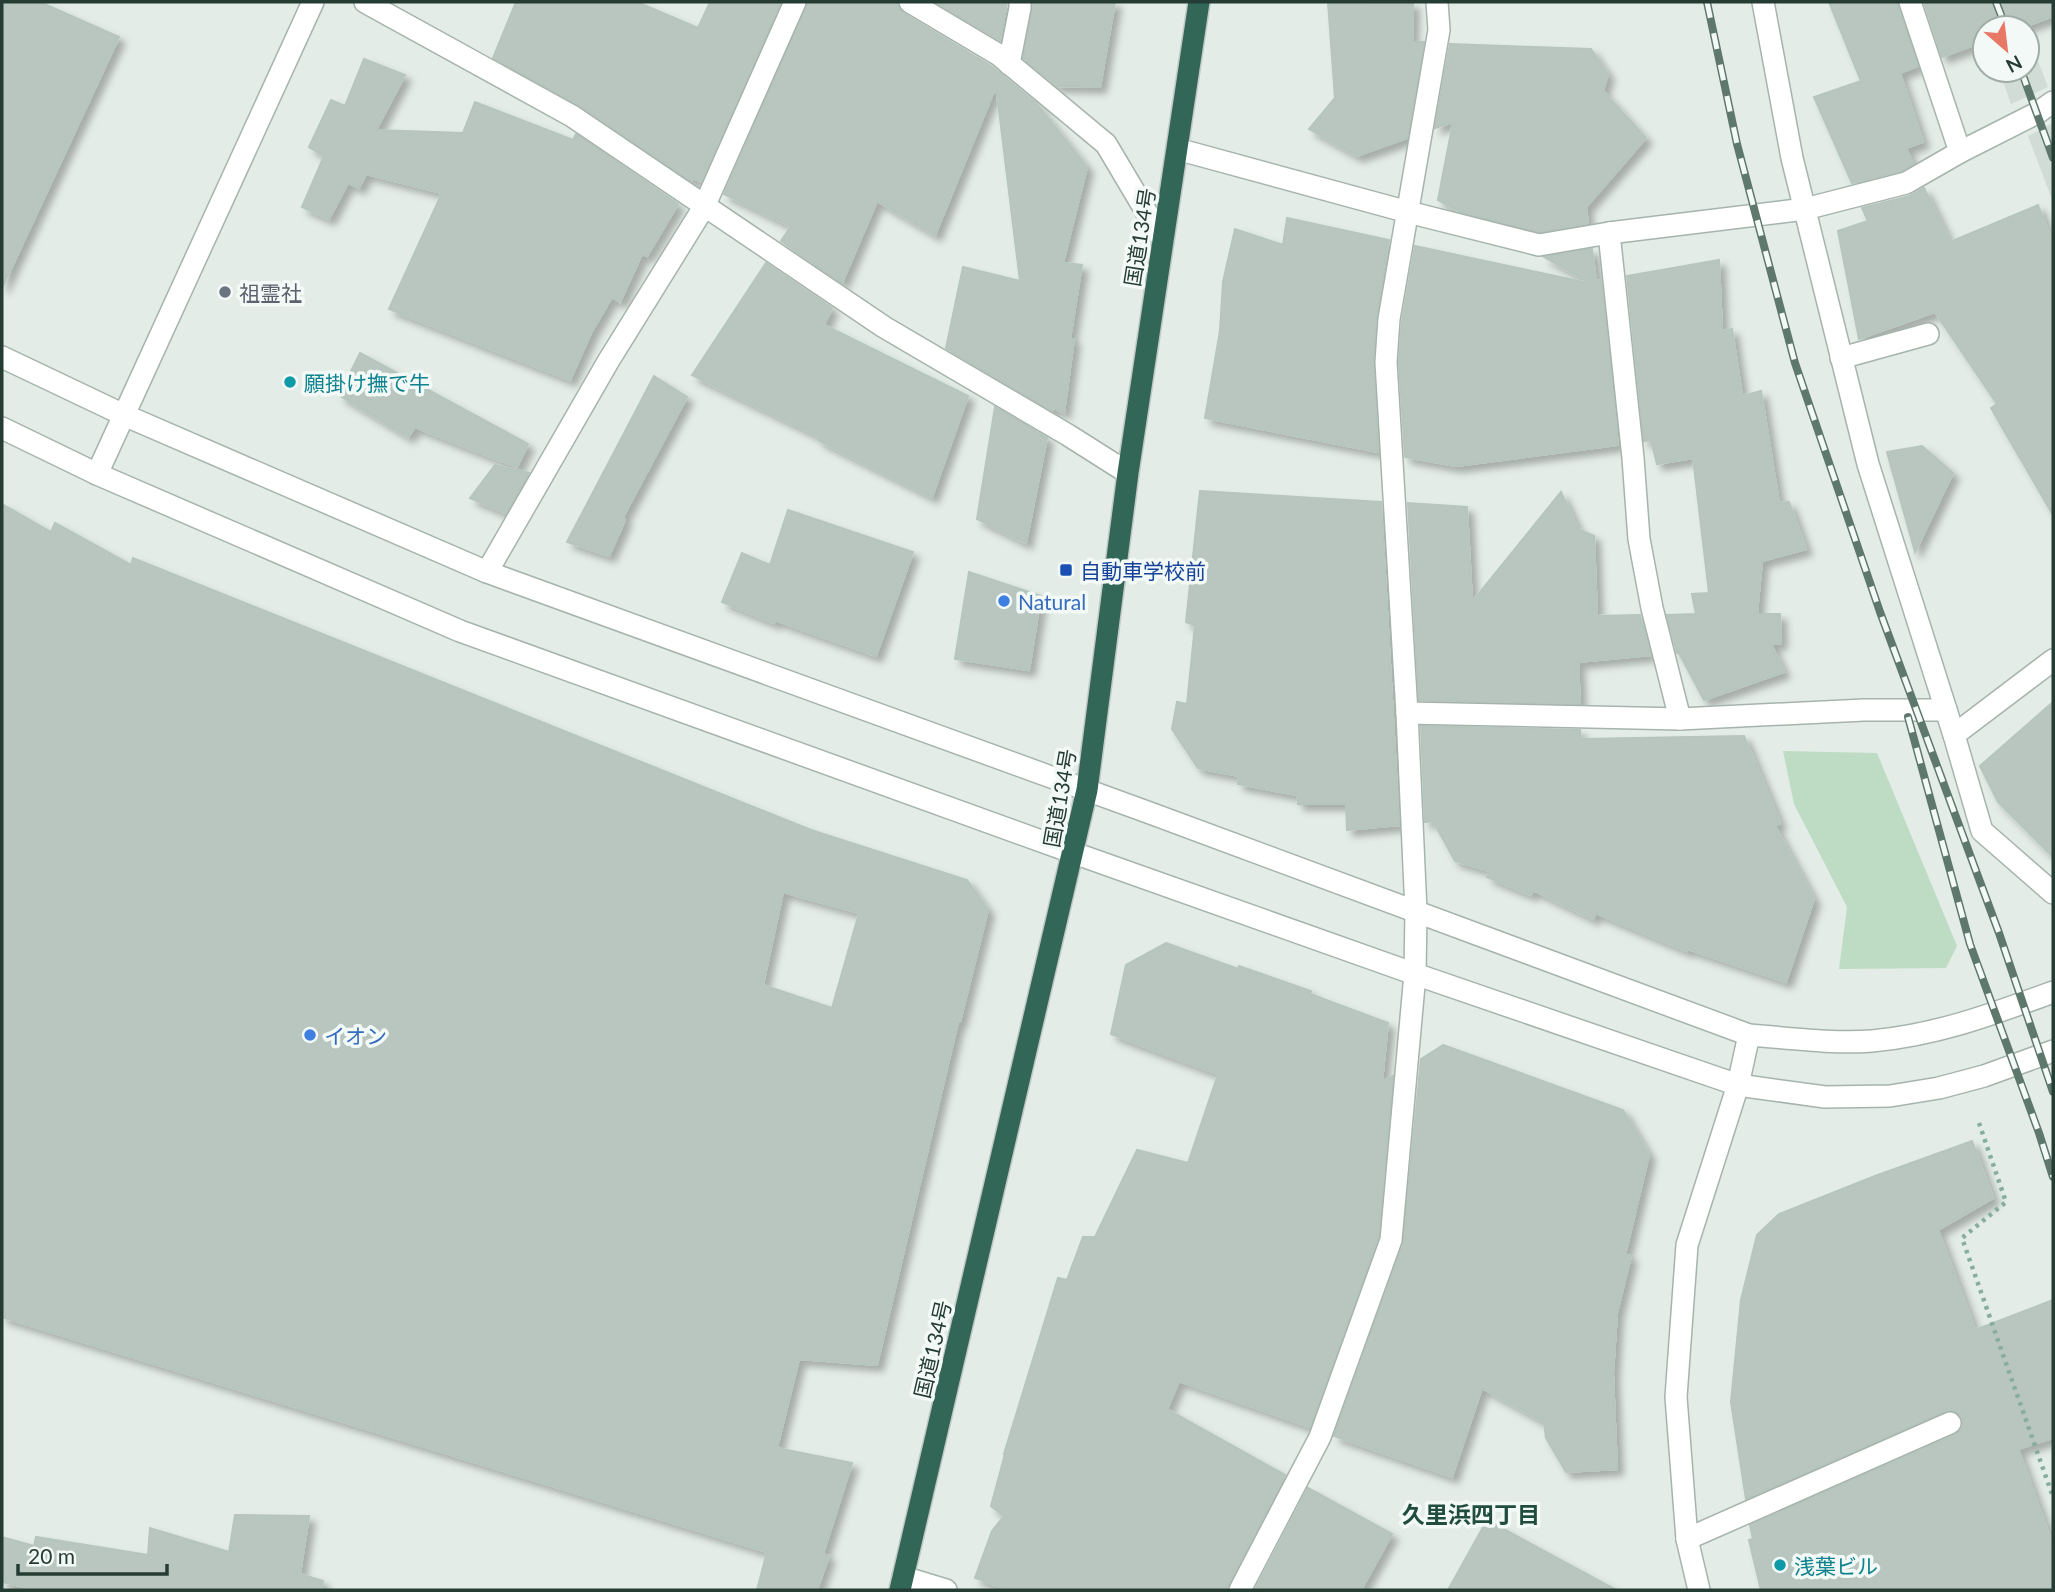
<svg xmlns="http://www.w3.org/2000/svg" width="2055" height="1592" viewBox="0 0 2055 1592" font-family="Lato,'Noto Sans JP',sans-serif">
<defs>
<filter id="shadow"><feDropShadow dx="6" dy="6" stdDeviation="3.5" flood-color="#0004"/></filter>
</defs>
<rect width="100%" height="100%" fill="#e3ece7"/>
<g fill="#d1dcd6">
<path d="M 2027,32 L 2048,87 L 2011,104 L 1999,70 L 2027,70 Z"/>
<path d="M 2053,123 L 2053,202 L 2028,136 Z"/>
</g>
<path fill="#bedcc3" d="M 1783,751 L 1877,753 L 1957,946 L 1946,968 L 1839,969 L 1847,907 L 1794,804 Z"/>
<g fill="#b9c6c0" stroke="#b6c5bd" stroke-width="2" fill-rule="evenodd" filter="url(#shadow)">
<path d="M 2,2 L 40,2 L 119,37 L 2,288 Z"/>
<path d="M 516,2 L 637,2 L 698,28 L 710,2 L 781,2 L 701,182 L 693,178 L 691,181 L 579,105 L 493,58 Z"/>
<path d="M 808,2 L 897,2 L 898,8 L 903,13 L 991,66 L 1037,104 L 1087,167 L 1063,263 L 1082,265 L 1070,339 L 1074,339 L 1064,413 L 1053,407 L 1052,411 L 946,348 L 963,267 L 1020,281 L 996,86 L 935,235 L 877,201 L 842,283 L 781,241 L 791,226 L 724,194 Z"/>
<path d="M 935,2 L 1007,2 L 1000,40 Z"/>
<path d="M 1033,2 L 1115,2 L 1100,87 L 1057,86 L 1023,58 Z"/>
<path d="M 1328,2 L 1413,3 L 1412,42 L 1424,42 L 1407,138 L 1357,156 L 1309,129 L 1335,98 Z"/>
<path d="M 1829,2 L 1897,2 L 1918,66 L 1900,73 L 1923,142 L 1906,148 L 1913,164 L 1901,171 L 1852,183 L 1814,97 L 1861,81 Z"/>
<path d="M 1924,2 L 2053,2 L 2053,16 L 2021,28 L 1985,28 L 1985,41 L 1942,57 Z"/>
<path d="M 1450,44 L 1591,49 L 1608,74 L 1603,91 L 1646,138 L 1586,207 L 1588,223 L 1540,232 L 1460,212 L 1438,200 L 1453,122 L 1435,128 Z"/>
<path d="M 364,59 L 405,75 L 376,130 L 463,133 L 475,102 L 573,140 L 576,134 L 678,204 L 647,256 L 642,254 L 620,302 L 612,297 L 591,333 L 570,380 L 389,309 L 442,193 L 366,174 L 359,188 L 348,183 L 329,219 L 302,207 L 324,156 L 309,147 L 331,100 L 345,106 Z"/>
<path d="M 1924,188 L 1950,242 L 2038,205 L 2053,244 L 2053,515 L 1991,408 L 1997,404 L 1935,312 L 1859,339 L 1838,231 L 1868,221 L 1862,208 L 1910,196 Z"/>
<path d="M 1287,218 L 1389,240 L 1376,317 L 1373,361 L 1378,452 L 1205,418 L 1220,331 L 1223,282 L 1235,229 L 1283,245 Z"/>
<path d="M 1415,246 L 1593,284 L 1544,257 L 1592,249 L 1596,281 L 1601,280 L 1618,445 L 1456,466 L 1405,457 L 1399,362 L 1402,321 Z"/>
<path d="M 1719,260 L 1722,331 L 1732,329 L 1742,396 L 1761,391 L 1779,503 L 1789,502 L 1806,549 L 1762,561 L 1757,614 L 1780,614 L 1781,643 L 1771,644 L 1784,672 L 1704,700 L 1679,653 L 1677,653 L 1667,615 L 1696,614 L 1692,594 L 1709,593 L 1693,458 L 1657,464 L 1651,440 L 1644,441 L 1627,276 Z"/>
<path d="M 766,263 L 832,308 L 824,325 L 968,396 L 932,497 L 818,440 L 820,437 L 692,375 Z"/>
<path d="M 360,353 L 528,444 L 517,467 L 415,427 L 408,437 L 339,395 Z"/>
<path d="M 654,376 L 687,397 L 623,517 L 625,520 L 609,556 L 567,542 Z"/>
<path d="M 995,407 L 1047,438 L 1026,543 L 977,519 Z"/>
<path d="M 1922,446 L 1953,473 L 1915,552 L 1887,452 Z"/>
<path d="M 495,465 L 529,473 L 506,513 L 470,498 Z"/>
<path d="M 1200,491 L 1381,502 L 1399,825 L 1347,830 L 1346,804 L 1298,804 L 1297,795 L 1238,784 L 1239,776 L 1198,768 L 1172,729 L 1177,702 L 1187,704 L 1195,625 L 1186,622 Z"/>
<path d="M 1561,492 L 1578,529 L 1594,536 L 1597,616 L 1640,615 L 1650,655 L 1578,662 L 1580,704 L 1419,700 L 1408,503 L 1467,507 L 1472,602 Z"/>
<path d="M 2,504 L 51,532 L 55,523 L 131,565 L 133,558 L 811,830 L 967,880 L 988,910 L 960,1022 L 958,1022 L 877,1365 L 799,1359 L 777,1448 L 852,1463 L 823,1554 L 829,1556 L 817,1590 L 757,1590 L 767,1552 L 2,1317 ZM 783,892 L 859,913 L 832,1008 L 763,985 Z"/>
<path d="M 788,510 L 913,552 L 876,656 L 775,620 L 774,623 L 722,602 L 742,553 L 770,565 Z"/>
<path d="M 969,572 L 1041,596 L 1029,670 L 955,659 Z"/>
<path d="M 2053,702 L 2053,857 L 1998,802 L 1980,766 Z"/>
<path d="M 1421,726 L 1580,730 L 1581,739 L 1744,736 L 1780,823 L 1775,826 L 1814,899 L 1786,982 L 1688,949 L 1687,951 L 1596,913 L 1593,919 L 1533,890 L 1531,895 L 1487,877 L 1490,871 L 1455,861 L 1433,821 L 1425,822 Z"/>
<path d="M 1166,943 L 1238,969 L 1239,966 L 1311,991 L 1310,994 L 1388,1023 L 1382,1082 L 1393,1076 L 1378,1237 L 1310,1427 L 1179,1381 L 1167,1409 L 1285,1475 L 1228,1584 L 1227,1590 L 1010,1590 L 975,1578 L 992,1531 L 1004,1516 L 991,1506 L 1005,1454 L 1004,1454 L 1058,1278 L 1067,1280 L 1083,1237 L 1095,1237 L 1137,1150 L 1188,1163 L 1218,1074 L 1111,1034 L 1126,965 Z"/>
<path d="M 1443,1045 L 1623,1110 L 1649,1155 L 1625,1255 L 1631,1256 L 1617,1313 L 1613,1374 L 1617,1469 L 1566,1472 L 1546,1438 L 1544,1422 L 1482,1388 L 1452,1477 L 1334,1436 L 1403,1244 L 1421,1059 Z"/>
<path d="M 1972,1141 L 1993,1198 L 1938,1230 L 1975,1330 L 2053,1300 L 2053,1438 L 2018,1449 L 2053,1546 L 2053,1590 L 1761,1590 L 1749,1540 L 1753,1539 L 1750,1525 L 1955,1435 L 1961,1430 L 1963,1424 L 1962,1417 L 1957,1412 L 1951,1410 L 1945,1411 L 1746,1499 L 1731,1402 L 1741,1300 L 1757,1235 L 1779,1214 L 1875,1176 Z"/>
<path d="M 1308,1488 L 1392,1534 L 1361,1590 L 1255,1590 Z"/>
<path d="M 235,1515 L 309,1516 L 300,1574 L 323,1581 L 321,1590 L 39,1590 L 2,1582 L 2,1537 L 34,1546 L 36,1537 L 148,1555 L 150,1528 L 229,1552 Z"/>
<path d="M 1487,1520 L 1616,1590 L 1448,1590 Z"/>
</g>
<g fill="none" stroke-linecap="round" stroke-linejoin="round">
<g stroke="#a6b4ad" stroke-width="24">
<g id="minor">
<path d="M 365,2 L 572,116 L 884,327 L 1068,435 L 1128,473"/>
<path d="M 910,2 L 999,55 L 1106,144 L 1163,240"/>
<path d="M 1763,2 L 1792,158 L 1868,464 L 1954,735 L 1982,831 L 2053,893"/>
<path d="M 1910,2 L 1960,152"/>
<path d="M 1009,64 L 1020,8 L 1020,2"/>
<path d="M 1177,149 L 1408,212 L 1539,245 L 1609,233 L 1805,209 L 1906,183 L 1960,152 L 2037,113 L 2053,102"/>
<path d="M 1609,233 L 1633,458 L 1639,539 L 1652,608 L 1680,719"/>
<path d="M 2,357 L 124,415 L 487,572 L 1150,813 L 1749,1035 C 1790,1038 1832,1044 1872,1041 C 1937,1035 1993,1014 2053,992"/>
<path d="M 1841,358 L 1928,334"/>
<path d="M 2,428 L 97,474 L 460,631 L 1074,853 L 1415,974 L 1738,1085 L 1825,1097 L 1890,1096 L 1939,1088 L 1984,1076 L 2053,1051"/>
<path d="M 97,474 L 313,2"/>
<path d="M 487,572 L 609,360 L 704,207 L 795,2"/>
<path d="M 1407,713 L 1680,719 L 1864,710 L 1946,710"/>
<path d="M 1954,735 L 2053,660"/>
<path d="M 1687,1539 L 1950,1423"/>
<path d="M 903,1577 L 946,1590"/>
<path d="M 1240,1590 L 1320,1437 L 1391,1240 L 1415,974 L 1416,911 L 1407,713 L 1386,362 L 1389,319 L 1439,30 L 1437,2"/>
<path d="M 1699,1590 L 1687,1539 L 1676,1397 L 1687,1245 L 1738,1085 L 1749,1035"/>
</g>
</g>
<g stroke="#c2c8c6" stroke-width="24">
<path id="highway" d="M 900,1590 L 1087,790 L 1128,473 L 1199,2"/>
</g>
<path stroke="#86ad9d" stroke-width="4.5" stroke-dasharray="3.5 5" stroke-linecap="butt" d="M 1979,1123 L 2006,1202 L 1962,1238 L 2053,1497"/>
<use href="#minor" stroke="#fff" stroke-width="21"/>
<use href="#highway" stroke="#326656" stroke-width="21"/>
<g stroke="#5f786e" stroke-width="8">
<g id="rail">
<path d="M 1707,2 L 1737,144 L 1795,363 L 1880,612 L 1999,933 L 2053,1092"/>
<path d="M 1996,2 L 2006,28"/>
<path d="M 2021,70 L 2053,158"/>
<path d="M 1908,717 L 1970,944 L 2039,1133 L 2053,1177"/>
</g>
</g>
<use href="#rail" stroke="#f3f9f6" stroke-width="5" stroke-dasharray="16" stroke-linecap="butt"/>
</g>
<circle fill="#6b7280" stroke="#f3f9f6" stroke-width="2.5" cx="225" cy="292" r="7"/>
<g fill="#0f9aa8" stroke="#f3f9f6" stroke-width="2.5">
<circle cx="290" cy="382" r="7"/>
<circle cx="1780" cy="1565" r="7"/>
</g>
<rect fill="#1a4fb4" stroke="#f3f9f6" stroke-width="2.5" x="1059" y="563" width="14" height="14" rx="3.5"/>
<g fill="#3f7fe0" stroke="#f3f9f6" stroke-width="2.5">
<circle cx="1004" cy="601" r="7"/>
<circle cx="310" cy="1035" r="7"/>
</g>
<g text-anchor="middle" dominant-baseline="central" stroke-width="7" stroke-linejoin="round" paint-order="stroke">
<g font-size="21" fill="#243c33" stroke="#f3f9f6">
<text transform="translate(1139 237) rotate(-81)">国道134号</text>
<text transform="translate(1059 798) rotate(-80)">国道134号</text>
<text transform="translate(932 1349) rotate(-77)">国道134号</text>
</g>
<g font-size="21" fill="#5b616d" stroke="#f3f9f6" text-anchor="start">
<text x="239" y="292">祖霊社</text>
</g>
<g font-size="21" fill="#0d838f" stroke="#f3f9f6" text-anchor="start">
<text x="304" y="382">願掛け撫で牛</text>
<text x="1794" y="1565">浅葉ビル</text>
</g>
<g font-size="21" fill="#164399" stroke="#f3f9f6" text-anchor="start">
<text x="1080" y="570">自動車学校前</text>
</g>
<g font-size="21" fill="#366cbe" stroke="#f3f9f6" text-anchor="start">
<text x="1018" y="601">Natural</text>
<text x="324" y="1035">イオン</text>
</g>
<g font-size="23" font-weight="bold" fill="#214d3e" stroke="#f3f9f6">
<text x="1471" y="1514">久里浜四丁目</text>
</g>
</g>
<rect width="2055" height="1592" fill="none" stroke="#243c33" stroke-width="7"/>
<g transform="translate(2006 49) rotate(152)"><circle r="33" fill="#f3f9f6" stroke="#a0ada8" stroke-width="2"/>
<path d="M0-5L12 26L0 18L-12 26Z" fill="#e87865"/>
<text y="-10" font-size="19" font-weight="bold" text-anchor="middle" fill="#243c33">N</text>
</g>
<path d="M18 1564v10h149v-10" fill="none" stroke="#243c33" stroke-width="3.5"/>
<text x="28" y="1564" font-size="21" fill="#243c33" stroke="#f3f9f6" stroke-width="5" paint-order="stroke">20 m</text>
</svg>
